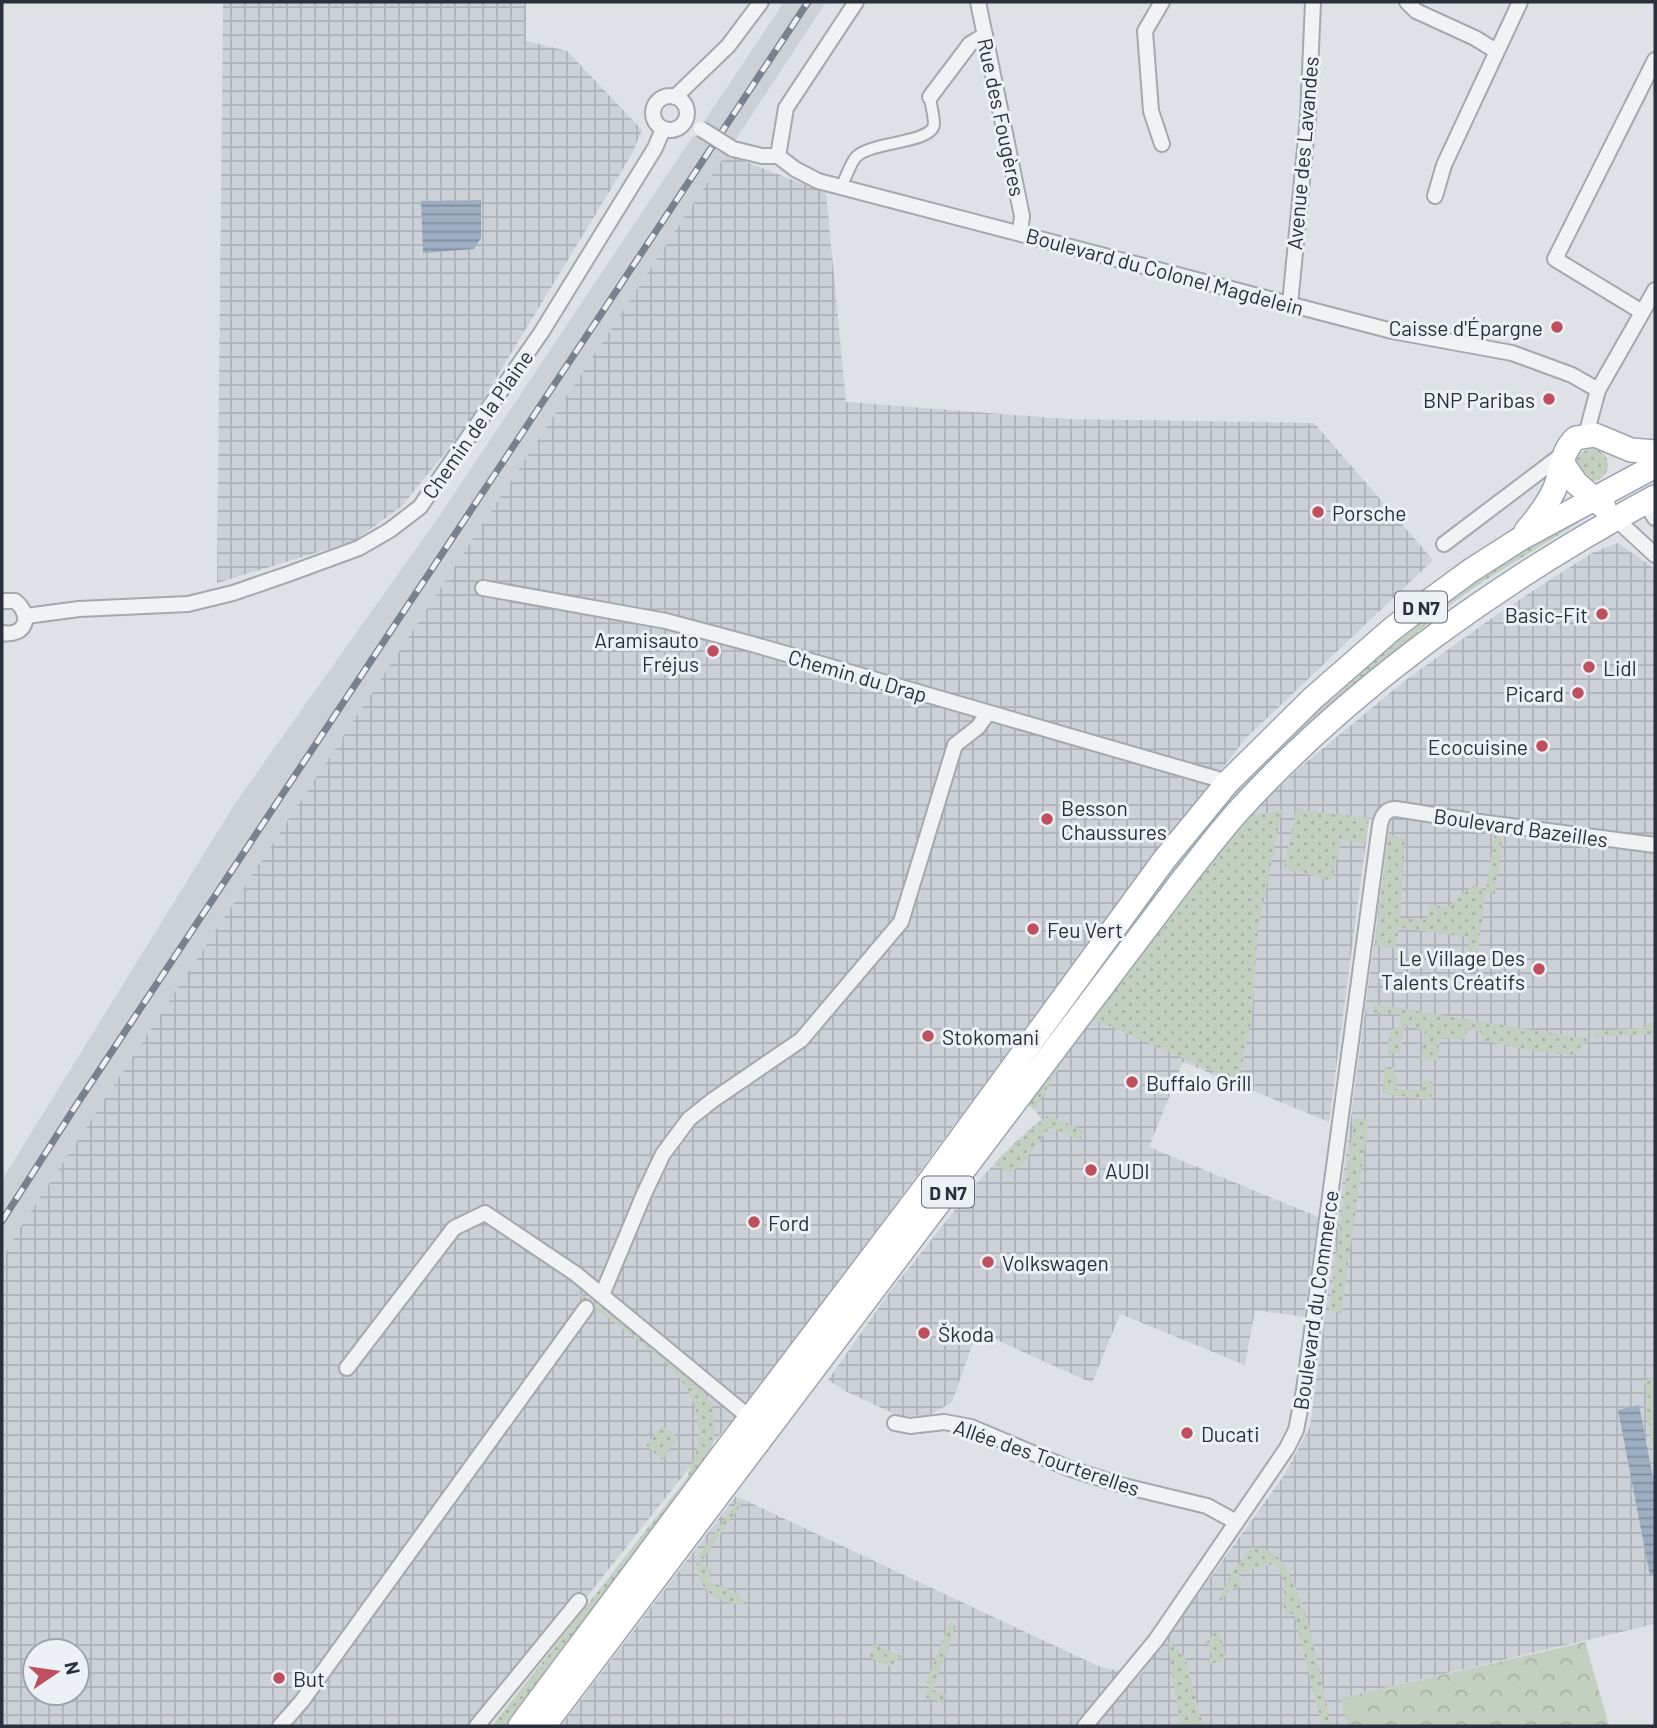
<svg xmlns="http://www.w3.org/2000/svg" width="1657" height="1728" viewBox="0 0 1657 1728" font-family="Barlow,sans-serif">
<defs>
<pattern id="industrial-grid" width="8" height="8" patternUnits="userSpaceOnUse" patternTransform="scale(1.75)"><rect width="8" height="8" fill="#ccd0d7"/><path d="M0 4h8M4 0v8" fill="none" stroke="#afb3b9"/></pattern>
<pattern id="grass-dots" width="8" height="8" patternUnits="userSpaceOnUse" patternTransform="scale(1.75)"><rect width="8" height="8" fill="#c3cfc0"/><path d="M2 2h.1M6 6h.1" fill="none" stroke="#a8b2a6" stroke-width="1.8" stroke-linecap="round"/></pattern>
<pattern id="forest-crowns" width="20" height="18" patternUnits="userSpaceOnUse" patternTransform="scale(1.75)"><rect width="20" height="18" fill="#c3cfc0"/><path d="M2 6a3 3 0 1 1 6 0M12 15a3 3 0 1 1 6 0" fill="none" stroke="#a8b2a6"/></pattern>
<pattern id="water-rules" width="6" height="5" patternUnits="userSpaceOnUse" patternTransform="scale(1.75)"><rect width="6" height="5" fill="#9daec2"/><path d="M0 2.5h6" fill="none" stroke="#808e9f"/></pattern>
</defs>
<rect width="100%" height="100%" fill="#dee1e6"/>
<g fill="#ccd0d7">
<path d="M 784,2 L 826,2 L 734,142 L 703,123 Z"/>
<path d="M 694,135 L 726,154 L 20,1228 L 2,1259 L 2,1180 L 236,802 L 438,518 Z"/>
</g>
<g fill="url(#industrial-grid)" fill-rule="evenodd">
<path d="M 223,2 L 526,2 L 526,41 L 567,51 L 642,130 L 632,154 L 470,421 L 402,506 L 354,541 L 217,583 Z"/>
<path d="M 726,154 L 826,193 L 846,402 L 1067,419 L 1314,423 L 1433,560 L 1246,738 L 1116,905 L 751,1401 L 686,1472 L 484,1726 L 2,1726 L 2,1259 L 20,1228 ZM 35,1651 L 77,1651 L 77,1693 L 35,1693 Z"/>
<path d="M 1618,543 L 1655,569 L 1655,1624 L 1341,1698 L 1348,1726 L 561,1726 L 736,1496 L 1100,1667 L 1140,1675 L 1283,1477 L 1310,1427 L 1390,822 L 1369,819 L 1329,1122 L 1183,1062 L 1149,1147 L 1318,1217 L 1304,1317 L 1255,1310 L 1245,1365 L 1120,1314 L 1092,1383 L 977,1331 L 952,1402 L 930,1415 L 899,1416 L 847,1392 L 828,1380 L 889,1293 L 975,1185 L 1006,1151 L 1041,1119 L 1035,1110 L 1025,1103 L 1245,818 L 1304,764 L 1407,679 L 1499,613 L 1592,553 Z"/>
</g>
<g fill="url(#grass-dots)">
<circle cx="1592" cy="465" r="16"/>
<path d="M 1579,518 L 1578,523 L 1484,581 L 1440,612 L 1296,742 L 1210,827 L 1101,966 L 1199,829 L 1249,774 L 1374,655 L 1451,598 L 1510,558 Z"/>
<path d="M 1296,809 L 1369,818 L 1366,843 L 1341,840 L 1332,881 L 1284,868 Z"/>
<path d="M 1282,810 L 1258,930 L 1252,1019 L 1238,1082 L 1093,1019 L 1064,1059 L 1035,1110 L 1025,1103 L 1090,1014 L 1245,818 Z"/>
<path d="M 1495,832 L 1503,833 L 1495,894 L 1486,892 L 1476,963 L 1470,963 L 1468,937 L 1399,928 L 1395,949 L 1375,945 L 1388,836 L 1405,838 L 1400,918 L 1427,920 L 1429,905 L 1448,907 L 1460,895 L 1475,885 L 1486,891 Z"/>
<path d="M 1374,1004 L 1589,1039 L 1575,1055 L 1533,1051 L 1481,1040 L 1481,1032 L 1467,1029 L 1465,1039 L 1440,1039 L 1437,1061 L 1421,1059 L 1425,1031 L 1401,1024 L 1400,1015 L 1372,1012 Z"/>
<path d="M 1651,1022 L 1655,1022 L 1655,1034 L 1595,1037 L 1594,1031 L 1644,1028 Z"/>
<path d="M 1404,1026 L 1400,1054 L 1388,1053 L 1390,1030 Z"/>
<path d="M 1385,1067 L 1394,1067 L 1394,1076 L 1397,1077 L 1396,1089 L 1421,1091 L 1423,1081 L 1433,1082 L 1431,1100 L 1385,1094 L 1383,1092 Z"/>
<path d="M 1047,1116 L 1051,1116 L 1084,1131 L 1080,1140 L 1050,1127 L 1021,1166 L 1008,1173 L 994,1163 Z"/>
<path d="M 1354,1119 L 1369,1119 L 1341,1313 L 1329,1310 Z"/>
<path d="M 573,1290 C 602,1307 701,1375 711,1404 C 718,1423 714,1444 707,1462 L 507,1726 L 492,1726 L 687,1478 C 691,1466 697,1453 698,1441 C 703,1384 660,1356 620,1327 C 604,1315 588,1303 573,1290 Z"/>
<path d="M 1655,1378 L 1655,1458 L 1645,1405 L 1649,1404 L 1644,1380 Z"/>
<path d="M 662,1425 L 678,1438 L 662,1460 L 646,1445 Z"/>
<path d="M 737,1502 L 743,1502 L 703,1559 L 697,1558 Z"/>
<path d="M 1252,1547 C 1259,1548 1266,1549 1273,1553 C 1305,1576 1322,1686 1331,1726 L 1322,1726 L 1294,1614 L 1285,1614 L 1282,1598 L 1285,1596 L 1283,1587 L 1286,1586 L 1276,1563 L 1239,1573 L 1242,1586 L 1230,1590 L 1220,1602 L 1219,1597 L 1232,1573 Z"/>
<path d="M 697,1560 L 712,1570 L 708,1580 L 738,1594 L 745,1602 L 743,1605 C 717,1603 695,1589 697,1560 Z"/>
<path d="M 950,1622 L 956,1625 L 933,1690 L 946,1695 L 943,1703 L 925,1697 L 930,1684 L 926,1682 Z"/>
<path d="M 1215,1632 L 1219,1632 L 1226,1657 L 1223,1661 L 1209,1664 L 1207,1662 L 1214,1655 L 1208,1651 L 1211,1647 L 1206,1643 Z"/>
<path d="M 1168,1641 L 1185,1657 L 1203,1726 L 1180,1726 Z"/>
<path d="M 875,1644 L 901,1656 L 890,1667 L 869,1657 Z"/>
</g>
<path fill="url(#forest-crowns)" d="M 1585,1642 L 1609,1726 L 1348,1726 L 1341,1698 Z"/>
<g fill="url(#water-rules)">
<path d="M 481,200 L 481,238 L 474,249 L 423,253 L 421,201 Z"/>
<path d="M 1639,1405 L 1655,1488 L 1655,1575 L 1650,1576 L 1618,1410 Z"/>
</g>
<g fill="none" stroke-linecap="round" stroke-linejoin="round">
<g stroke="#a4a8af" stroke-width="14">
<path id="pedestrian" d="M 841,187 C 846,178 850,164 856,157 C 871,141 932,144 934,124 C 934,116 931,106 930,97"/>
</g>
<g stroke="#a4a8af" stroke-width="18">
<g id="minor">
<path d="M 978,2 L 1022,216 L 1020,233"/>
<path d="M 1407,2 L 1416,11 L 1475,38 L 1496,51"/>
<circle cx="670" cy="113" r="17"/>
<path d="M 675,97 L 728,46 L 761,2"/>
<path d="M 930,97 L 970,44 L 985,35"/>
<path d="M 1162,144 L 1151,111 L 1145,31 L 1162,2"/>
<path d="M 733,149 L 762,156 L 778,156 L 795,169 L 818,181 L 1392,331 L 1512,353 L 1572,375 L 1598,390"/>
<path d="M 778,156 L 786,108 L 856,2"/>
<path d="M 1435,196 L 1444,165 L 1520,2"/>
<path d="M 1290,304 L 1308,118 L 1313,2"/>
<path d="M 1642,312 L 1555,259 L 1655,60"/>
<path d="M 1586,435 L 1598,390 L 1655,290"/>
<path d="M 1645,503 L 1655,518"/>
<path d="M 1616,519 L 1655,555"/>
<path d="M 1444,544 L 1563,454"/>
<path d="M 483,588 L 666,621 L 752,644 L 1228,782"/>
<path d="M 2,601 L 15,601 C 33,615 26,637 2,633"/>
<path d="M 26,616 L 79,609 L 188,604 L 233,593 L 291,573 L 359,548 L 390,530 L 420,507 L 481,419 L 541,333 L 655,148 L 663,129"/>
<path d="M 602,1295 L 644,1194 L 663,1154 L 689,1119 L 713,1100 L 801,1040 L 901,922 L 955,745 L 978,727 L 988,713"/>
<path d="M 347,1368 L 454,1228 L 485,1213 L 576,1274 L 750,1418"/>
<path d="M 895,1423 L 910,1426 L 944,1422 L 971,1427 L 1068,1468 L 1124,1486 L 1207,1506 L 1236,1522"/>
<path d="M 280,1726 L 302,1701 L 586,1308"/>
<path d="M 477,1726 L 579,1601"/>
<path d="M 1085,1726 L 1156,1640 L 1287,1448 L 1296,1430 L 1304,1390 L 1380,825 C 1382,815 1386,809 1396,809 L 1472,821 L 1655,845"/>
</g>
</g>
<g stroke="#9fa5b0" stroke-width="26">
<g id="primary">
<path d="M 1563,464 L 1576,483 L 1604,507"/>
<path d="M 1526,531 C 1537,518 1548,504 1555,488 C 1562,470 1561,451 1576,438 L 1595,435 L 1631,450 L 1655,452"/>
<path d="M 520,1726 L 729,1446 L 929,1182 L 1164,860 L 1228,782 L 1312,699 L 1392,629 L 1425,604 L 1470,571 L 1520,539 L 1655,466"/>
<path d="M 544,1726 L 1184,878 C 1203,854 1221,830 1241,808 C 1356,683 1506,577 1655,497"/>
</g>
</g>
<use href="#pedestrian" stroke="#f0f2f4" stroke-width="10"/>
<use href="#minor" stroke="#f0f2f4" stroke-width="14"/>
<use href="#primary" stroke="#fff" stroke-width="23"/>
<g stroke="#79818d" stroke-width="7">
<path id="rail" d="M 2,1221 L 77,1104 L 808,2"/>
</g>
<use href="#rail" stroke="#edf0f4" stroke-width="4.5" stroke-dasharray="13" stroke-linecap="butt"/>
<g stroke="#a4a8af" stroke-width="18" stroke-linecap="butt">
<path id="minor-bridge" d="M 701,129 L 733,149"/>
</g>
<use href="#minor-bridge" stroke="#f0f2f4" stroke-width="14"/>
</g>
<g fill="#bd505f" stroke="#edf0f4" stroke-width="2.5">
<circle cx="1557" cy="327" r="7"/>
<circle cx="1549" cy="399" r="7"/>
<circle cx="1318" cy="512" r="7"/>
<circle cx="1602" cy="614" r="7"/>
<circle cx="713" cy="651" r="7"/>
<circle cx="1589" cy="667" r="7"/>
<circle cx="1578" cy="693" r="7"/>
<circle cx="1542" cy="746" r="7"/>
<circle cx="1047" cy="819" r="7"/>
<circle cx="1033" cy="929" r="7"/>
<circle cx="1539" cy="969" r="7"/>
<circle cx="928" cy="1036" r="7"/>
<circle cx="1132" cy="1082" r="7"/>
<circle cx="1091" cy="1170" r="7"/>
<circle cx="754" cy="1222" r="7"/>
<circle cx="988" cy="1262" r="7"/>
<circle cx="924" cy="1333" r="7"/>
<circle cx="1187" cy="1433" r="7"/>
<circle cx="279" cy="1678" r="7"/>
</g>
<g text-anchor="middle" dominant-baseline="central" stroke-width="6" stroke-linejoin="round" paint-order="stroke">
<g fill="#edf0f4" stroke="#646972" stroke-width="2">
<rect x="1395" y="591.5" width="52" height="31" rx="5"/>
<rect x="922" y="1176.5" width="52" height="31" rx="5"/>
</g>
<g font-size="19" font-weight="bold" fill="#292f3b">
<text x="1421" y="607">D N7</text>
<text x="948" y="1192">D N7</text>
</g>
<g font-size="21" fill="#292f3b" stroke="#edf0f4">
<text transform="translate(1002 117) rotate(78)">Rue des Fougères</text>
<text transform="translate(1302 153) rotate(-85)">Avenue des Lavandes</text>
<text transform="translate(1165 271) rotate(15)">Boulevard du Colonel Magdelein</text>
<text transform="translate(477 424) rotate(-55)">Chemin de la Plaine</text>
<text transform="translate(858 675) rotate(16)">Chemin du Drap</text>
<text transform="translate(1521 827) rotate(8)">Boulevard Bazeilles</text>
<text transform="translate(1315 1300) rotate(-82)">Boulevard du Commerce</text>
<text transform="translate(1047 1457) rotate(19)">Allée des Tourterelles</text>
</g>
<g font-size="21" fill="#292f3b" stroke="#edf0f4" text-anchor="start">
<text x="1543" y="327" text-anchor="end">Caisse d'Épargne</text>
<text x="1535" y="399" text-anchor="end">BNP Paribas</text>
<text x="1332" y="512">Porsche</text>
<text x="1588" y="614" text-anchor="end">Basic-Fit</text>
<text x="699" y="639" text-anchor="end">Aramisauto<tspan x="699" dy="24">Fréjus</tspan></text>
<text x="1603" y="667">Lidl</text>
<text x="1564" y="693" text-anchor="end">Picard</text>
<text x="1528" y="746" text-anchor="end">Ecocuisine</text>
<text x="1061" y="807">Besson<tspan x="1061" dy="24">Chaussures</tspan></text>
<text x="1047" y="929">Feu Vert</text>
<text x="1525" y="957" text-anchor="end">Le Village Des<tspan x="1525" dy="24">Talents Créatifs</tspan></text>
<text x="942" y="1036">Stokomani</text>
<text x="1146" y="1082">Buffalo Grill</text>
<text x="1105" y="1170">AUDI</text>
<text x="768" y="1222">Ford</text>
<text x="1002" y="1262">Volkswagen</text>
<text x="938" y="1333">Škoda</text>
<text x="1201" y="1433">Ducati</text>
<text x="293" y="1678">But</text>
</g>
</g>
<rect width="1657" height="1728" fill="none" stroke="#292f3b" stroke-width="7"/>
<g transform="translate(56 1672) rotate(77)"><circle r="33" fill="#edf0f4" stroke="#9fa3aa" stroke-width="2"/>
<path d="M0-5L12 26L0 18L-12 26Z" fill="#bd505f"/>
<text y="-10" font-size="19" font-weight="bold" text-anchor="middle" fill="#292f3b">N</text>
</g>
</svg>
